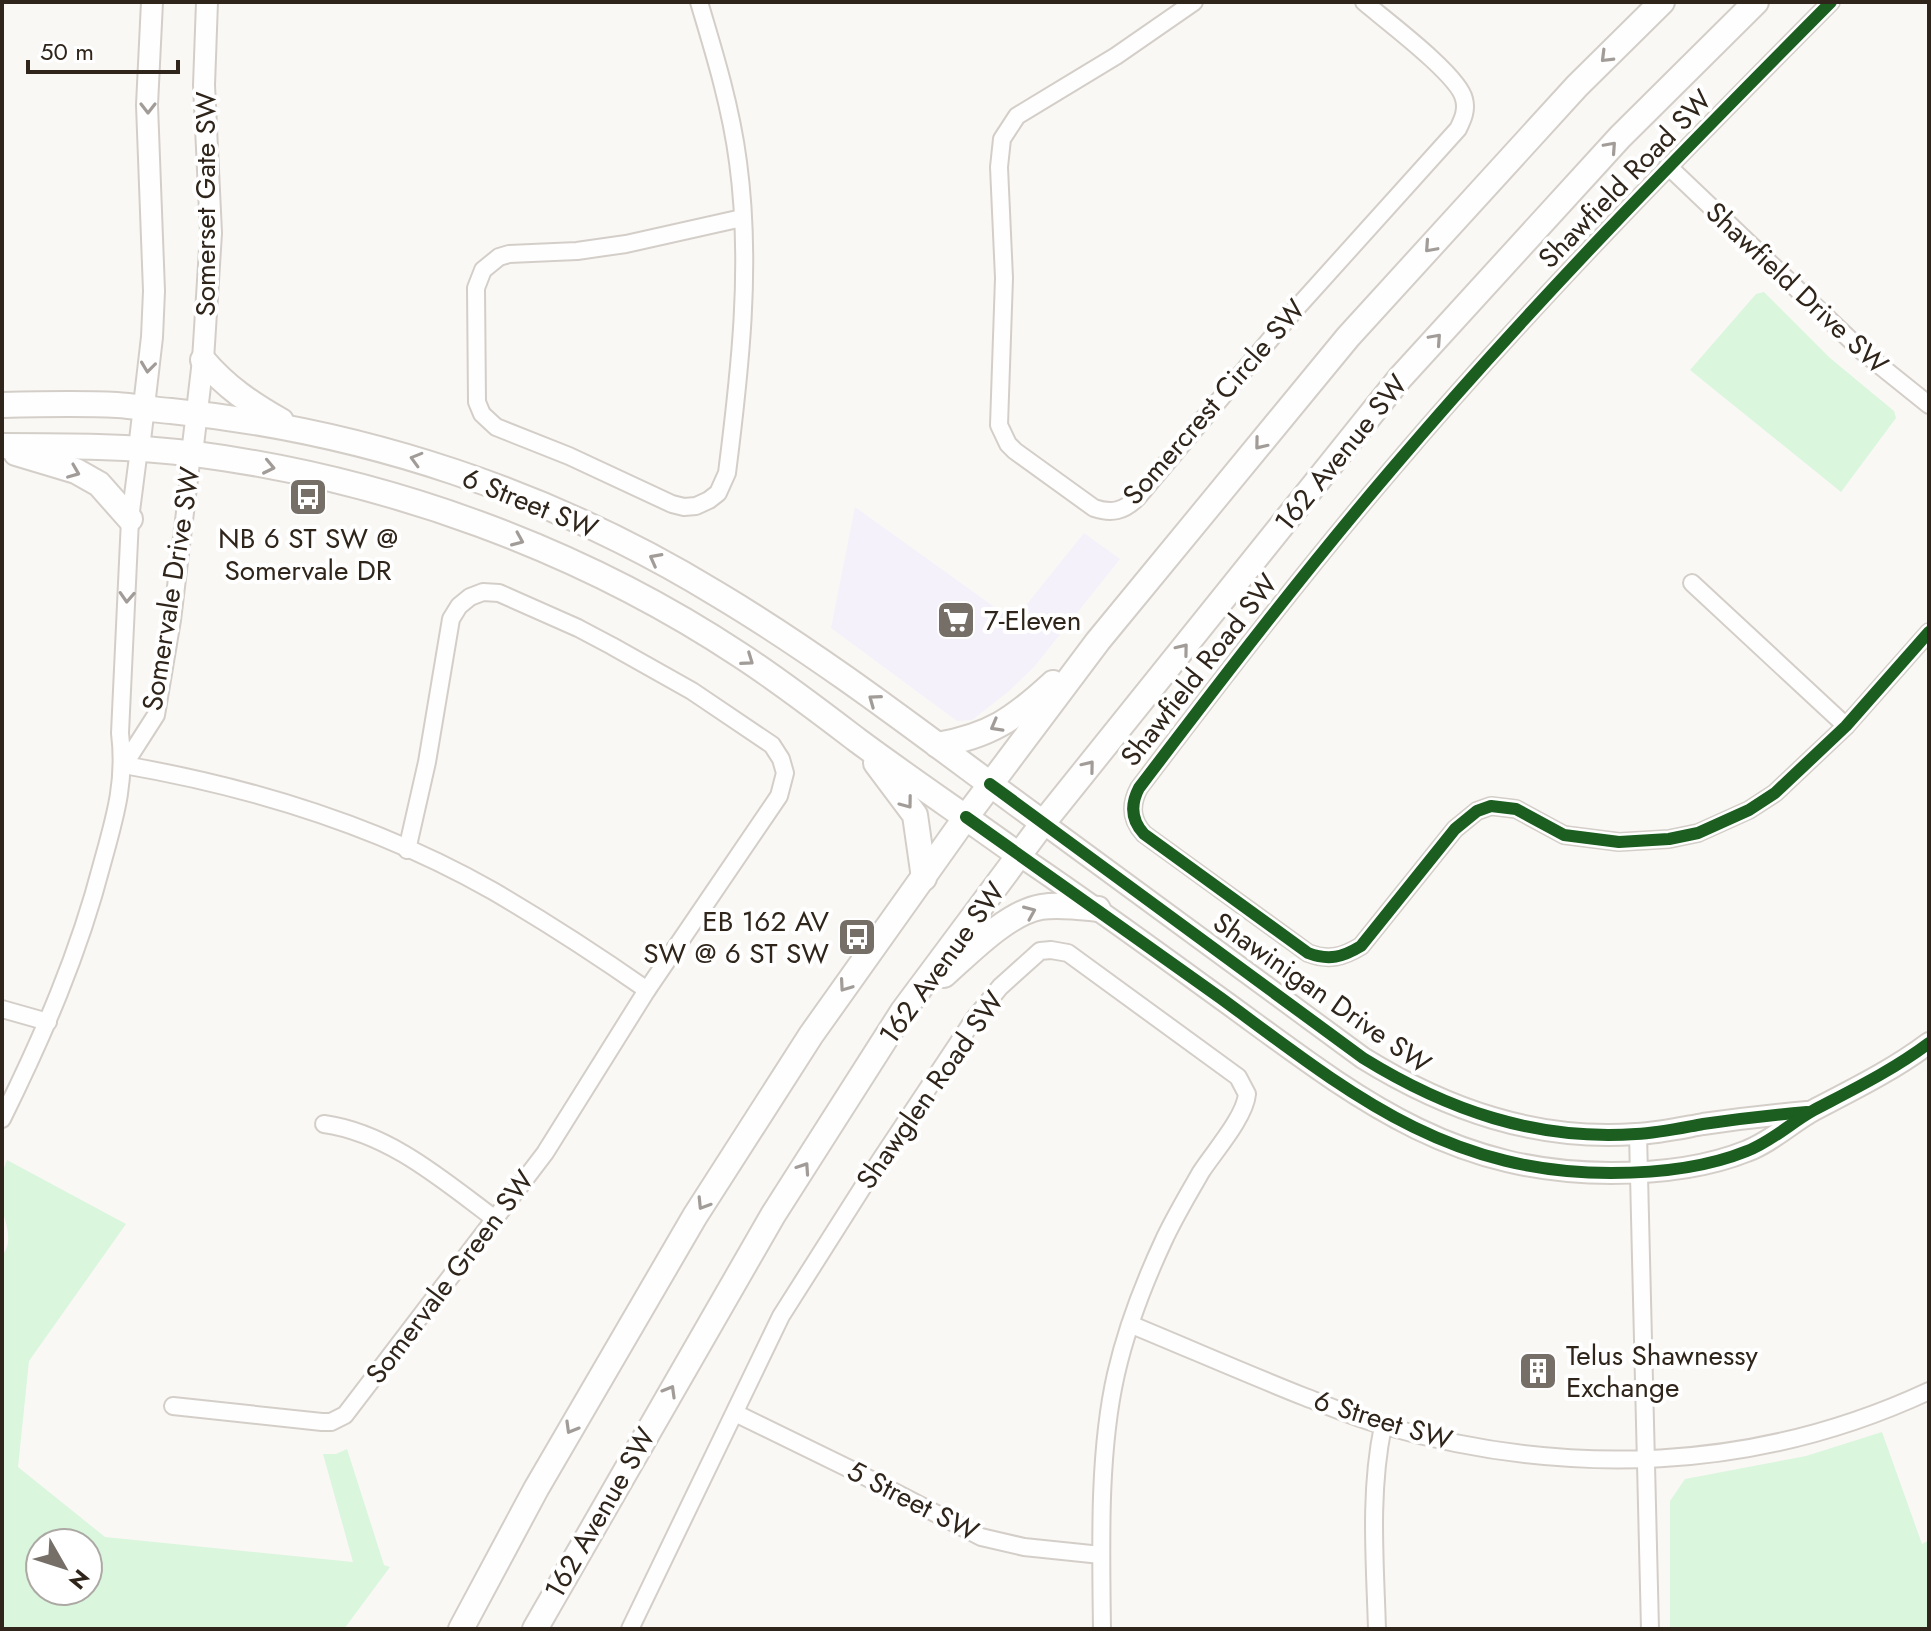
<svg xmlns="http://www.w3.org/2000/svg" width="1931" height="1631" viewBox="0 0 1931 1631" font-family="Jost,sans-serif">
<rect width="100%" height="100%" fill="#faf8f5"/>
<path fill="#f4f1fa" d="M 855,507 L 1004,614 L 1019,614 L 1084,533 L 1120,559 L 1034,667 L 1008,692 L 972,720 L 957,721 L 831,628 Z"/>
<g fill="#daf6dd" fill-rule="evenodd">
<path d="M 1764,292 L 1830,358 L 1894,411 L 1896,418 L 1841,492 L 1690,370 L 1756,294 Z"/>
<path d="M 7,1160 L 126,1224 L 29,1361 L 18,1467 L 105,1537 L 353,1562 L 323,1454 L 336,1454 L 347,1449 L 384,1565 L 390,1567 L 344,1629 L 2,1629 L 2,1256 C 15,1239 4,1223 2,1205 C 0,1190 1,1173 7,1160 ZM 88,1543 L 88,1591 L 40,1591 L 40,1543 Z"/>
<path d="M 1882,1432 L 1922,1544 L 1929,1540 L 1929,1629 L 1670,1629 L 1670,1501 L 1685,1479 L 1806,1456 Z"/>
</g>
<g fill="none" stroke-linecap="round" stroke-linejoin="round">
<g stroke="#d4cec8" stroke-width="20">
<g id="minor">
<path d="M 699,2 C 715,55 731,108 738,162 C 752,265 740,371 727,473 L 718,493 L 709,500 L 696,506 L 684,507 L 672,504 L 569,456 L 496,427 L 482,414 L 477,402 L 476,288 L 483,270 L 499,257 L 509,254 L 577,251 L 626,244 L 742,218"/>
<path d="M 1194,2 L 1116,56 L 1017,116 L 1002,139 L 999,167 L 1004,278 L 999,425 L 1008,444 L 1015,451 L 1094,508 C 1112,514 1124,511 1137,498 L 1294,311 L 1458,129 C 1463,119 1467,110 1464,99 C 1459,75 1385,20 1364,2"/>
<path d="M 1831,2 C 1680,154 1530,306 1391,470 C 1303,573 1221,680 1139,788 C 1130,805 1131,820 1144,834 L 1308,953 C 1329,961 1343,957 1361,946 L 1455,829 L 1477,811 L 1491,806 L 1516,809 L 1564,835 L 1619,842 L 1669,839 L 1698,833 L 1749,810 L 1775,793 L 1846,726 L 1929,632"/>
<path d="M 1668,166 L 1863,352 L 1929,405"/>
<path d="M 1692,583 L 1846,726"/>
<path d="M 124,765 C 251,787 380,827 493,891 C 546,922 597,955 647,990"/>
<path d="M 124,765 L 156,715 L 172,620 L 192,454"/>
<path d="M 2,1009 L 48,1022"/>
<path d="M 2,1119 C 43,1036 79,953 102,864 C 115,817 126,782 120,733 L 130,519 L 139,449"/>
<path d="M 324,1124 C 389,1133 444,1181 495,1219"/>
<path d="M 1638,1134 L 1650,1629"/>
<path d="M 1132,1325 C 1190,1349 1247,1374 1305,1397 C 1331,1407 1358,1419 1385,1426 C 1568,1478 1755,1472 1929,1391"/>
<path d="M 173,1406 L 322,1422 L 331,1422 L 345,1415 L 545,1153 L 647,990 L 779,796 L 785,773 L 781,759 L 772,745 L 692,691 L 612,646 L 578,628 L 499,593 L 483,592 L 470,597 L 459,606 L 451,619 L 427,762 L 407,850"/>
<path d="M 735,1413 L 860,1474 L 981,1537 L 1024,1547 L 1101,1555"/>
<path d="M 630,1629 L 781,1316 L 873,1171 L 974,1019 L 1000,987 L 1040,951 L 1051,950 L 1068,953 L 1238,1077 L 1247,1094 C 1245,1117 1214,1152 1201,1172 C 1188,1195 1174,1218 1163,1242 C 1144,1283 1126,1330 1116,1374 C 1098,1453 1101,1548 1102,1629"/>
<path d="M 1377,1629 C 1375,1561 1369,1493 1383,1426"/>
</g>
</g>
<g stroke="#d4cec8" stroke-width="24">
<g id="tertiary">
<path d="M 139,449 L 152,337 L 154,291 L 147,105 L 152,2"/>
<path d="M 192,454 L 203,360 L 211,233 L 204,85 L 207,2"/>
<path d="M 1043,823 L 1363,1058 C 1447,1110 1536,1141 1636,1134 C 1659,1133 1681,1128 1703,1124 C 1738,1119 1772,1115 1807,1112"/>
<path d="M 1020,856 C 1090,903 1158,953 1227,1003 C 1352,1094 1447,1173 1611,1173 C 1656,1173 1705,1168 1747,1151 C 1771,1142 1792,1122 1814,1110 C 1854,1089 1893,1070 1929,1043"/>
</g>
</g>
<g stroke="#d4cec8" stroke-width="28">
<g id="secondary">
<path d="M 203,360 C 226,387 251,404 281,421"/>
<path d="M 2,405 C 40,404 79,403 117,405 C 135,406 153,410 171,411 C 363,430 552,493 717,594 C 831,662 936,745 1043,823"/>
<path d="M 2,446 C 66,446 131,446 195,454 C 387,479 578,548 740,655 C 780,681 819,711 857,740 C 911,780 966,817 1020,856"/>
<path d="M 16,453 L 76,471 L 99,484 L 130,519"/>
<path d="M 937,745 C 990,736 1014,719 1053,683"/>
<path d="M 876,763 L 915,815 L 924,878"/>
<path d="M 944,975 C 969,953 1007,913 1041,907 C 1059,904 1079,907 1098,909"/>
<path d="M 461,1629 L 536,1489 L 695,1216 L 811,1035 L 966,817 L 1098,641 L 1348,337 L 1577,86 L 1662,2"/>
<path d="M 535,1629 L 773,1215 L 903,1011 L 1043,823 L 1400,378 L 1620,137 L 1756,2"/>
</g>
</g>
<use href="#minor" stroke="#fefefe" stroke-width="16"/>
<use href="#tertiary" stroke="#fefefe" stroke-width="20"/>
<use href="#secondary" stroke="#fefefe" stroke-width="24"/>
<g stroke="#fff" stroke-width="17">
<g id="cycleway">
<path d="M 1831,2 C 1680,154 1530,306 1391,470 C 1303,573 1221,680 1139,788 C 1130,805 1131,820 1144,834 L 1308,953 C 1329,961 1343,957 1361,946 L 1455,829 L 1477,811 L 1491,806 L 1516,809 L 1564,835 L 1619,842 L 1669,839 L 1698,833 L 1749,810 L 1775,793 L 1846,726 L 1929,632"/>
<path d="M 990,784 L 1363,1058 C 1447,1110 1536,1141 1636,1134 C 1659,1133 1681,1128 1703,1124 C 1738,1119 1772,1115 1807,1112"/>
<path d="M 966,817 C 1051,878 1137,938 1222,999 C 1348,1092 1445,1173 1611,1173 C 1656,1173 1705,1168 1747,1151 C 1771,1142 1792,1122 1814,1110 C 1854,1089 1893,1070 1929,1043"/>
</g>
</g>
<use href="#cycleway" stroke="#1b5e20" stroke-width="12"/>
</g>
<defs><path id="oneway-chevron" d="M-2-3.5L2.5 0L-2 3.5" fill="none" stroke-width="1.6" stroke-linecap="round" stroke-linejoin="round" transform="scale(2)"/></defs>
<g stroke="#a19c98">
<use href="#oneway-chevron" transform="translate(1606 57) rotate(135)"/>
<use href="#oneway-chevron" transform="translate(148 108) rotate(90)"/>
<use href="#oneway-chevron" transform="translate(1611 147) rotate(-48)"/>
<use href="#oneway-chevron" transform="translate(1430 247) rotate(132)"/>
<use href="#oneway-chevron" transform="translate(1436 339) rotate(-48)"/>
<use href="#oneway-chevron" transform="translate(148 367) rotate(97)"/>
<use href="#oneway-chevron" transform="translate(1260 444) rotate(129)"/>
<use href="#oneway-chevron" transform="translate(416 459) rotate(-164)"/>
<use href="#oneway-chevron" transform="translate(269 467) rotate(12)"/>
<use href="#oneway-chevron" transform="translate(74 472) rotate(22)"/>
<use href="#oneway-chevron" transform="translate(518 540) rotate(23)"/>
<use href="#oneway-chevron" transform="translate(655 559) rotate(-152)"/>
<use href="#oneway-chevron" transform="translate(127 597) rotate(93)"/>
<use href="#oneway-chevron" transform="translate(1183 649) rotate(-51)"/>
<use href="#oneway-chevron" transform="translate(748 660) rotate(35)"/>
<use href="#oneway-chevron" transform="translate(874 700) rotate(-144)"/>
<use href="#oneway-chevron" transform="translate(996 726) rotate(151)"/>
<use href="#oneway-chevron" transform="translate(1089 766) rotate(-51)"/>
<use href="#oneway-chevron" transform="translate(907 803) rotate(53)"/>
<use href="#oneway-chevron" transform="translate(1030 912) rotate(-23)"/>
<use href="#oneway-chevron" transform="translate(845 986) rotate(125)"/>
<use href="#oneway-chevron" transform="translate(804 1168) rotate(-56)"/>
<use href="#oneway-chevron" transform="translate(703 1204) rotate(122)"/>
<use href="#oneway-chevron" transform="translate(670 1391) rotate(-60)"/>
<use href="#oneway-chevron" transform="translate(571 1428) rotate(120)"/>
</g>
<defs>
<g id="bus-square" transform="scale(2)"><rect x="-9" y="-9" width="18" height="18" rx="4" fill="#766f67" stroke="#fff"/><path d="M-5-6H5V4H4V6H2V4H-2V6H-4V4H-5ZM-3.5-4V0h7V-4ZM-3.5 1.2v1.5H-2V1.2ZM2 1.2v1.5H3.5V1.2Z" fill="#fff"/></g>
<g id="supermarket-square" transform="scale(2)"><rect x="-9" y="-9" width="18" height="18" rx="4" fill="#766f67" stroke="#fff"/><path d="M-6-5.5h2.5l.6 2H6L4.5 2H-2.5L-4.4-4H-6ZM-1.5 3.2a1.3 1.3 0 1 0 .1 0ZM3 3.2a1.3 1.3 0 1 0 .1 0Z" fill="#fff"/></g>
<g id="building-square" transform="scale(2)"><rect x="-9" y="-9" width="18" height="18" rx="4" fill="#766f67" stroke="#fff"/><path d="M-4-6H4V6H1V3H-1V6H-4ZM-2.5-4.3h1.7v1.8h-1.7ZM.8-4.3h1.7v1.8H.8ZM-2.5-1h1.7V.8h-1.7ZM.8-1h1.7V.8H.8Z" fill="#fff"/></g>
</defs>
<g fill-rule="evenodd">
<use href="#bus-square" x="308" y="497"/>
<use href="#supermarket-square" x="956" y="620"/>
<use href="#bus-square" x="857" y="937"/>
<use href="#building-square" x="1538" y="1371"/>
</g>
<g text-anchor="middle" dominant-baseline="central" stroke-width="8" stroke-linejoin="round" paint-order="stroke">
<g font-size="28" fill="#2f251b" stroke="#fff">
<text transform="translate(1625 179) rotate(-46)">Shawfield Road SW</text>
<text transform="translate(205 204) rotate(-90)">Somerset Gate SW</text>
<text transform="translate(1797 288) rotate(43)">Shawfield Drive SW</text>
<text transform="translate(1214 402) rotate(-49)">Somercrest Circle SW</text>
<text transform="translate(1341 453) rotate(-51)">162 Avenue SW</text>
<text transform="translate(530 503) rotate(22)">6 Street SW</text>
<text transform="translate(171 589) rotate(-81)">Somervale Drive SW</text>
<text transform="translate(1199 670) rotate(-52)">Shawfield Road SW</text>
<text transform="translate(942 963) rotate(-54)">162 Avenue SW</text>
<text transform="translate(1322 993) rotate(35)">Shawinigan Drive SW</text>
<text transform="translate(930 1090) rotate(-55)">Shawglen Road SW</text>
<text transform="translate(450 1277) rotate(-53)">Somervale Green SW</text>
<text transform="translate(1383 1420) rotate(17)">6 Street SW</text>
<text transform="translate(913 1501) rotate(27)">5 Street SW</text>
<text transform="translate(600 1513) rotate(-60)">162 Avenue SW</text>
</g>
<g font-size="28" fill="#2f251b" stroke="#fff" text-anchor="start">
<text x="308" y="538" text-anchor="middle">NB 6 ST SW @<tspan x="308" dy="32">Somervale DR</tspan></text>
<text x="984" y="620">7-Eleven</text>
<text x="829" y="921" text-anchor="end">EB 162 AV<tspan x="829" dy="32">SW @ 6 ST SW</tspan></text>
<text x="1566" y="1355">Telus Shawnessy<tspan x="1566" dy="32">Exchange</tspan></text>
</g>
</g>
<rect width="1931" height="1631" fill="none" stroke="#2f251b" stroke-width="8"/>
<g transform="translate(64 1567) rotate(129)"><circle r="38" fill="#ffffff" stroke="#aca8a4" stroke-width="2"/>
<path d="M0-6L14 30L0 20L-14 30Z" fill="#766f67"/>
<text y="-12" font-size="22" font-weight="bold" text-anchor="middle" fill="#2f251b">N</text>
</g>
<path d="M28 60v12h150v-12" fill="none" stroke="#2f251b" stroke-width="4"/>
<text x="40" y="60" font-size="24" fill="#2f251b" stroke="#ffffff" stroke-width="6" paint-order="stroke">50 m</text>
</svg>
